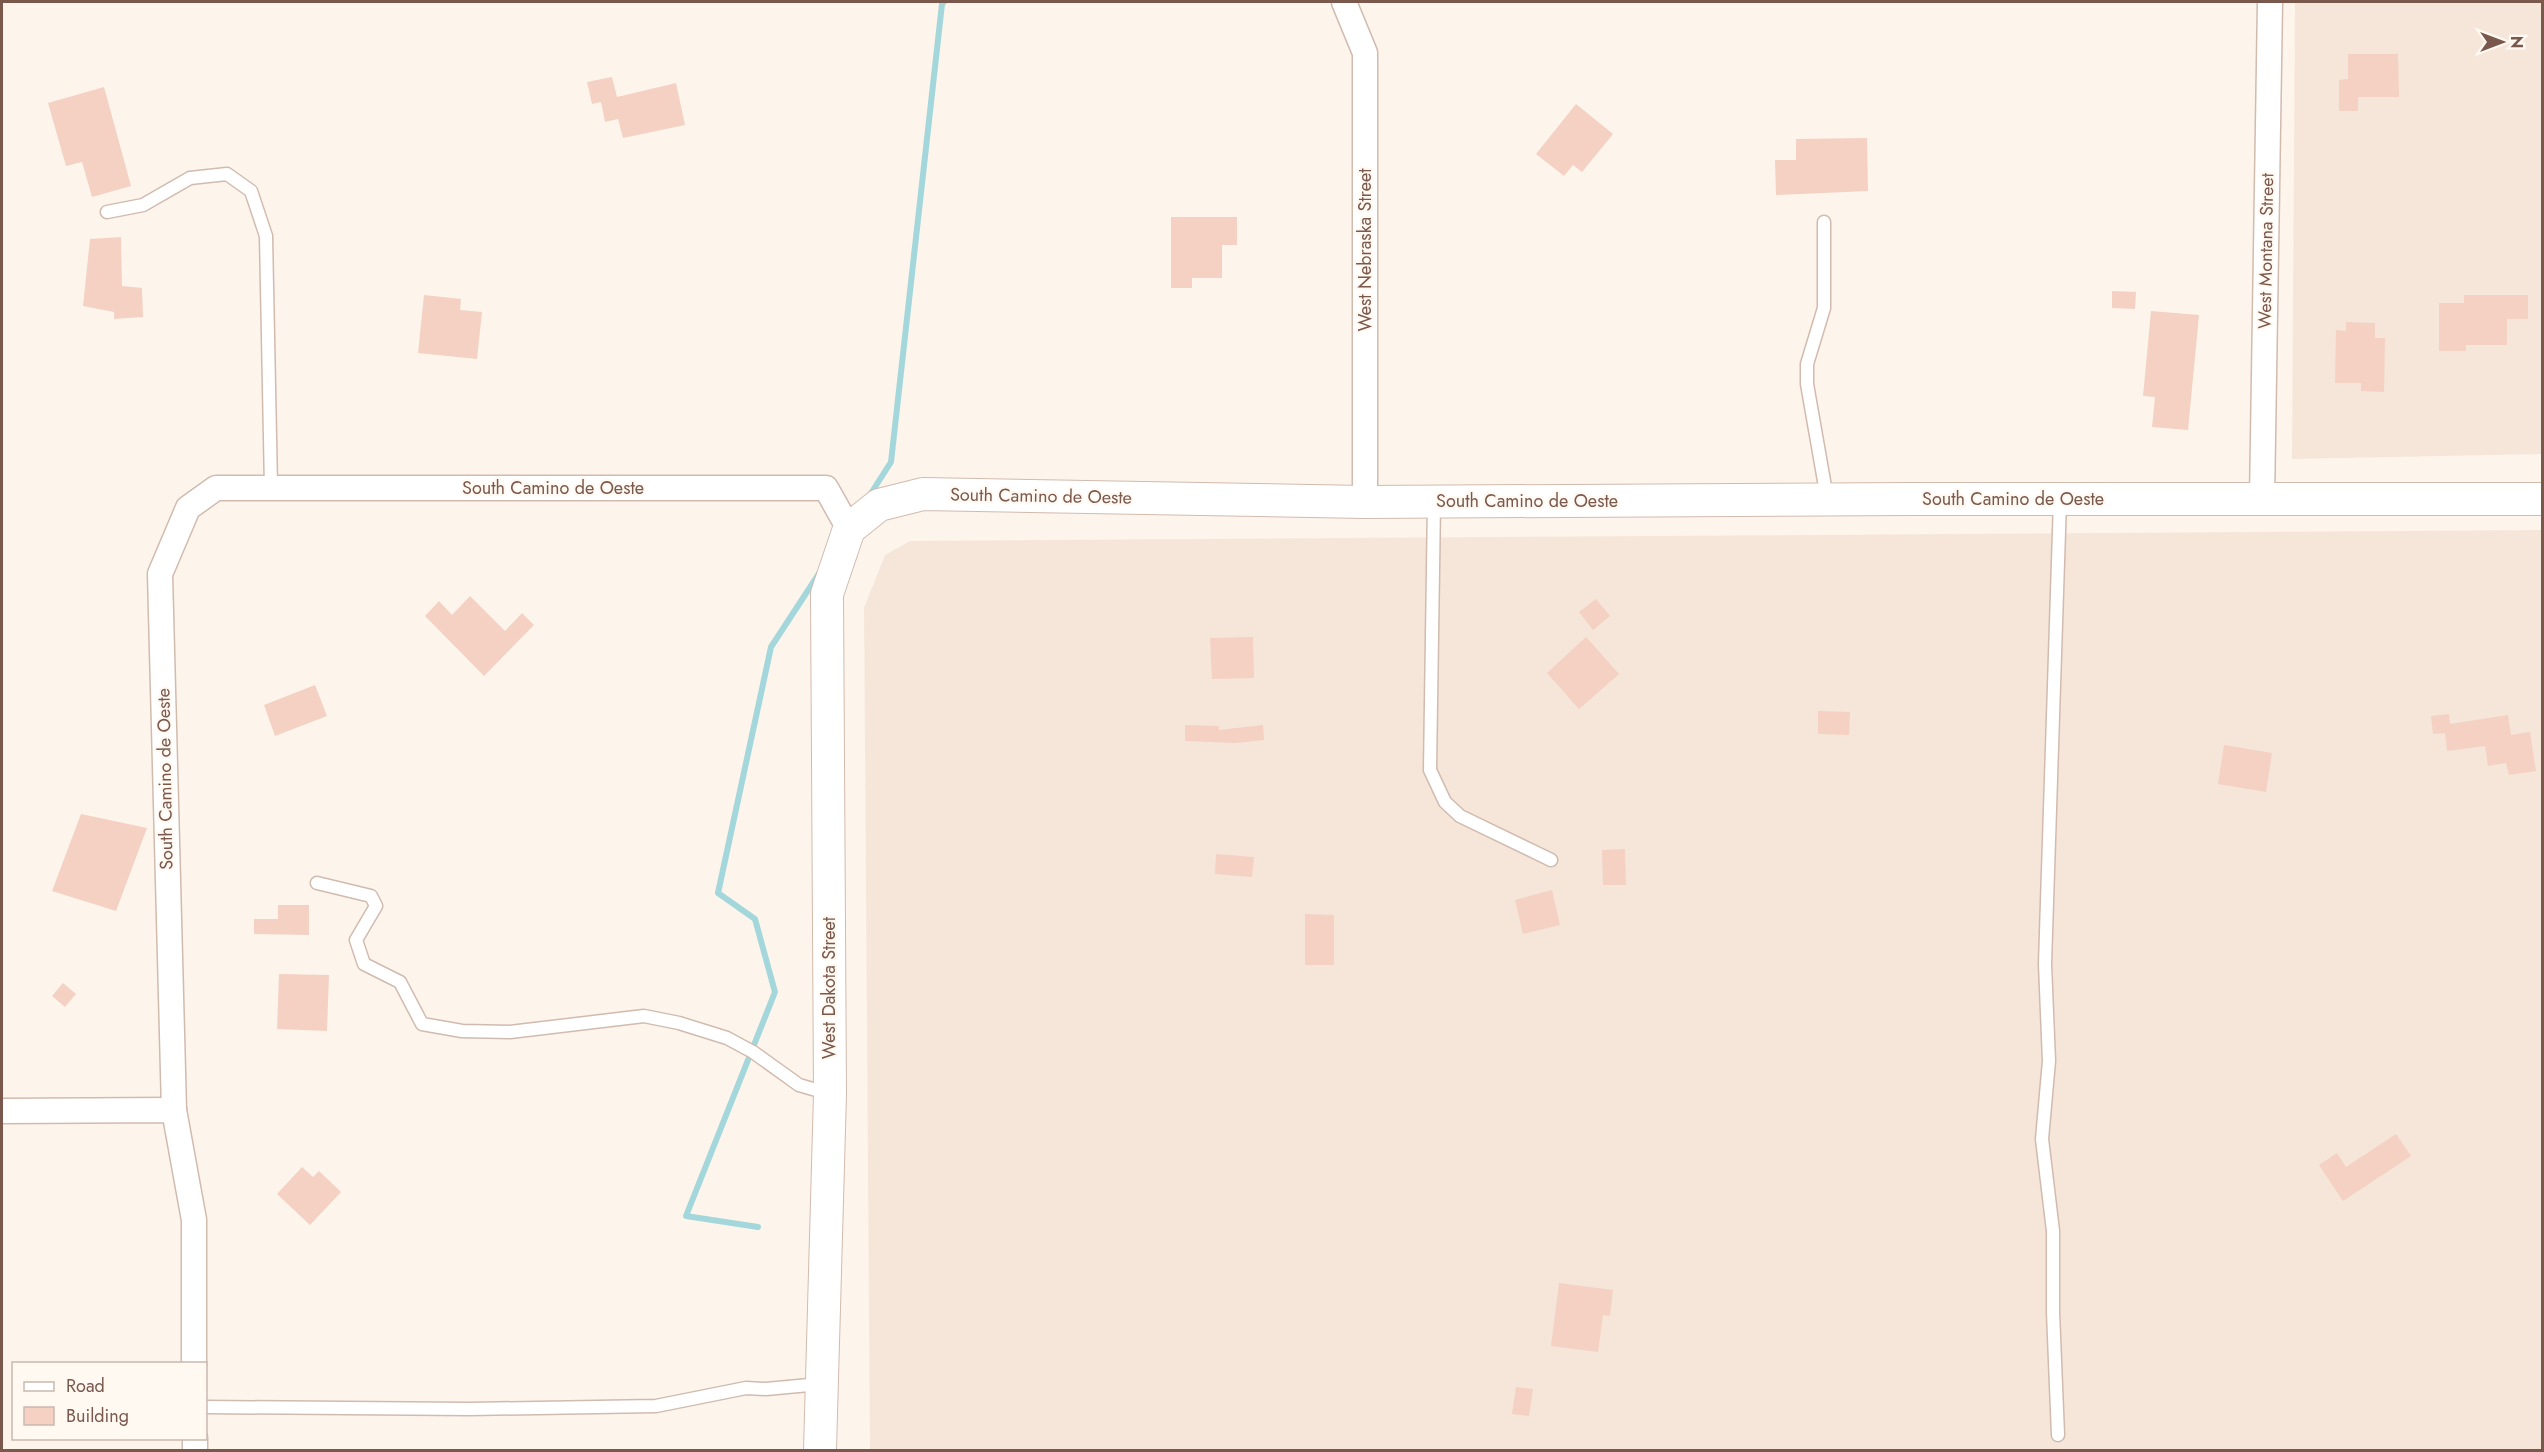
<svg xmlns="http://www.w3.org/2000/svg" width="2544" height="1452" viewBox="0 0 2544 1452" font-family="Jost,sans-serif">
<rect width="100%" height="100%" fill="#fdf5eb"/>
<g fill="#f5e6d9">
<path d="M 2295,2 L 2542,2 L 2542,454 L 2292,459 Z"/>
<path d="M 2542,530 L 2542,1450 L 870,1450 L 864,608 L 885,555 L 910,541 Z"/>
</g>
<g fill="none" stroke-linecap="round" stroke-linejoin="round">
<g stroke="#a4d7db" stroke-width="6">
<path d="M 868,498 L 891,462 L 942,4 L 944,2"/>
<path d="M 758,1227 L 686,1216 L 775,992 L 755,919 L 718,893 L 771,647 L 820,572"/>
</g>
</g>
<g fill="#f4d1c2">
<path d="M 2348,54 L 2398,54 L 2399,97 L 2358,97 L 2358,111 L 2339,111 L 2339,80 L 2348,79 Z"/>
<path d="M 612,77 L 617,97 L 676,83 L 685,125 L 623,138 L 618,119 L 605,122 L 601,102 L 592,104 L 587,82 Z"/>
<path d="M 104,87 L 131,186 L 92,197 L 82,162 L 66,166 L 48,103 Z"/>
<path d="M 1576,104 L 1613,134 L 1582,172 L 1573,165 L 1564,176 L 1536,154 Z"/>
<path d="M 1867,138 L 1868,191 L 1776,195 L 1775,160 L 1796,160 L 1796,139 Z"/>
<path d="M 1171,217 L 1237,217 L 1237,245 L 1222,245 L 1222,278 L 1192,278 L 1192,288 L 1171,288 Z"/>
<path d="M 121,237 L 122,286 L 142,288 L 143,317 L 114,319 L 114,312 L 83,306 L 90,239 Z"/>
<path d="M 2112,291 L 2136,292 L 2135,309 L 2112,308 Z"/>
<path d="M 424,295 L 461,299 L 460,310 L 482,312 L 477,359 L 418,353 Z"/>
<path d="M 2464,295 L 2528,295 L 2528,319 L 2507,319 L 2507,345 L 2466,345 L 2466,351 L 2439,351 L 2439,303 L 2464,303 Z"/>
<path d="M 2151,311 L 2199,315 L 2188,430 L 2152,427 L 2155,397 L 2143,396 Z"/>
<path d="M 2346,322 L 2375,323 L 2375,338 L 2385,338 L 2384,392 L 2361,391 L 2361,383 L 2335,383 L 2336,330 L 2346,331 Z"/>
<path d="M 470,596 L 505,631 L 522,613 L 534,625 L 484,676 L 425,616 L 439,601 L 452,615 Z"/>
<path d="M 1596,599 L 1610,616 L 1593,630 L 1579,612 Z"/>
<path d="M 1253,637 L 1254,678 L 1212,679 L 1210,638 Z"/>
<path d="M 1586,637 L 1619,674 L 1579,709 L 1547,673 Z"/>
<path d="M 315,685 L 327,716 L 275,736 L 264,705 Z"/>
<path d="M 1818,711 L 1850,712 L 1849,735 L 1818,734 Z"/>
<path d="M 2449,714 L 2450,724 L 2508,715 L 2511,735 L 2530,732 L 2536,771 L 2509,775 L 2506,763 L 2488,766 L 2485,746 L 2447,751 L 2445,733 L 2433,734 L 2431,716 Z"/>
<path d="M 1185,725 L 1219,726 L 1219,730 L 1263,725 L 1264,740 L 1236,743 L 1185,741 Z"/>
<path d="M 2224,745 L 2272,753 L 2266,792 L 2218,784 Z"/>
<path d="M 81,814 L 147,828 L 116,911 L 52,891 Z"/>
<path d="M 1625,849 L 1626,885 L 1603,885 L 1602,850 Z"/>
<path d="M 1216,854 L 1254,857 L 1252,877 L 1215,874 Z"/>
<path d="M 1552,890 L 1560,925 L 1523,934 L 1515,900 Z"/>
<path d="M 278,905 L 309,905 L 309,935 L 254,934 L 254,919 L 278,919 Z"/>
<path d="M 1305,914 L 1334,915 L 1334,965 L 1305,965 Z"/>
<path d="M 279,974 L 329,975 L 327,1031 L 277,1029 Z"/>
<path d="M 63,983 L 76,994 L 65,1007 L 52,996 Z"/>
<path d="M 2396,1134 L 2411,1156 L 2343,1201 L 2319,1165 L 2337,1153 L 2346,1167 Z"/>
<path d="M 302,1167 L 313,1177 L 319,1171 L 341,1192 L 310,1225 L 277,1194 Z"/>
<path d="M 1559,1283 L 1613,1290 L 1610,1316 L 1603,1315 L 1598,1352 L 1551,1346 Z"/>
<path d="M 1516,1387 L 1533,1389 L 1529,1416 L 1512,1414 Z"/>
</g>
<g fill="none" stroke-linecap="round" stroke-linejoin="round">
<g stroke="#d1bbaf" stroke-width="15">
<g id="service">
<path d="M 107,212 L 143,205 L 190,178 L 227,174 L 251,191 L 266,236 L 271,488"/>
<path d="M 1824,222 L 1824,308 L 1807,364 L 1807,384 L 1827,498"/>
<path d="M 1434,503 L 1430,770 L 1445,802 L 1460,816 L 1551,860"/>
<path d="M 317,883 L 371,896 L 376,906 L 356,940 L 364,964 L 400,982 L 422,1024 L 462,1031 L 510,1032 L 644,1016 L 679,1023 L 727,1038 L 753,1052 L 799,1085 L 830,1094"/>
<path d="M 206,1407 L 470,1409 L 656,1406 L 746,1388 L 766,1389 L 820,1384"/>
<path d="M 2058,1435 L 2053,1312 L 2053,1231 L 2042,1139 L 2049,1061 L 2045,964 L 2060,500"/>
</g>
</g>
<g stroke="#d1bbaf" stroke-width="27">
<g id="minor">
<path d="M 1344,2 L 1365,53 L 1365,502"/>
<path d="M 2262,500 L 2270,2"/>
<path d="M 174,1110 L 160,574 L 188,508 L 216,488 L 826,488 L 849,529"/>
<path d="M 2,1111 L 174,1110 L 194,1220 L 194,1364"/>
<path d="M 195,1438 L 195,1450"/>
</g>
</g>
<g stroke="#d1bbaf" stroke-width="34">
<path id="tertiary" d="M 820,1450 L 830,1094 L 827,594 L 849,529 L 879,505 L 923,494 L 1365,502 L 1912,499 L 2542,499"/>
</g>
<use href="#service" stroke="#fff" stroke-width="12"/>
<use href="#minor" stroke="#fff" stroke-width="24"/>
<use href="#tertiary" stroke="#fff" stroke-width="32"/>
</g>
<g text-anchor="middle" dominant-baseline="central" stroke-width="4.5" stroke-linejoin="round" paint-order="stroke">
<g font-size="18" fill="#7a584c" stroke="#fff9f2">
<text transform="translate(1365 250) rotate(-90)">West Nebraska Street</text>
<text transform="translate(2266 251) rotate(-89)">West Montana Street</text>
<text x="553" y="488">South Camino de Oeste</text>
<text transform="translate(1041 496) rotate(1)">South Camino de Oeste</text>
<text x="2013" y="499">South Camino de Oeste</text>
<text x="1527" y="501">South Camino de Oeste</text>
<text transform="translate(165 779) rotate(-91)">South Camino de Oeste</text>
<text transform="translate(829 988) rotate(-90)">West Dakota Street</text>
</g>
</g>
<rect width="2544" height="1452" fill="none" stroke="#7a584c" stroke-width="6"/>
<rect x="12" y="1362" width="195" height="78" fill="#fff9f2" stroke="#cab9b0" stroke-width="1.5"/>
<rect x="24" y="1382" width="30" height="9" fill="#ffffff" stroke="#cab9b0" stroke-width="1.5"/>
<text x="66" y="1392" font-size="18" fill="#7a584c">Road</text>
<rect x="24" y="1407" width="30" height="18" fill="#f4d1c2" stroke="#cab9b0" stroke-width="1.5"/>
<text x="66" y="1422" font-size="18" fill="#7a584c">Building</text>
<g transform="translate(2502 42) rotate(90)" stroke="#fff9f2" stroke-width="4.5" paint-order="stroke">
<path d="M0-4.5L10 22L0 15L-10 22Z" fill="#7a584c"/>
<text y="-9" font-size="16" font-weight="bold" text-anchor="middle" fill="#7a584c">N</text>
</g>
</svg>
